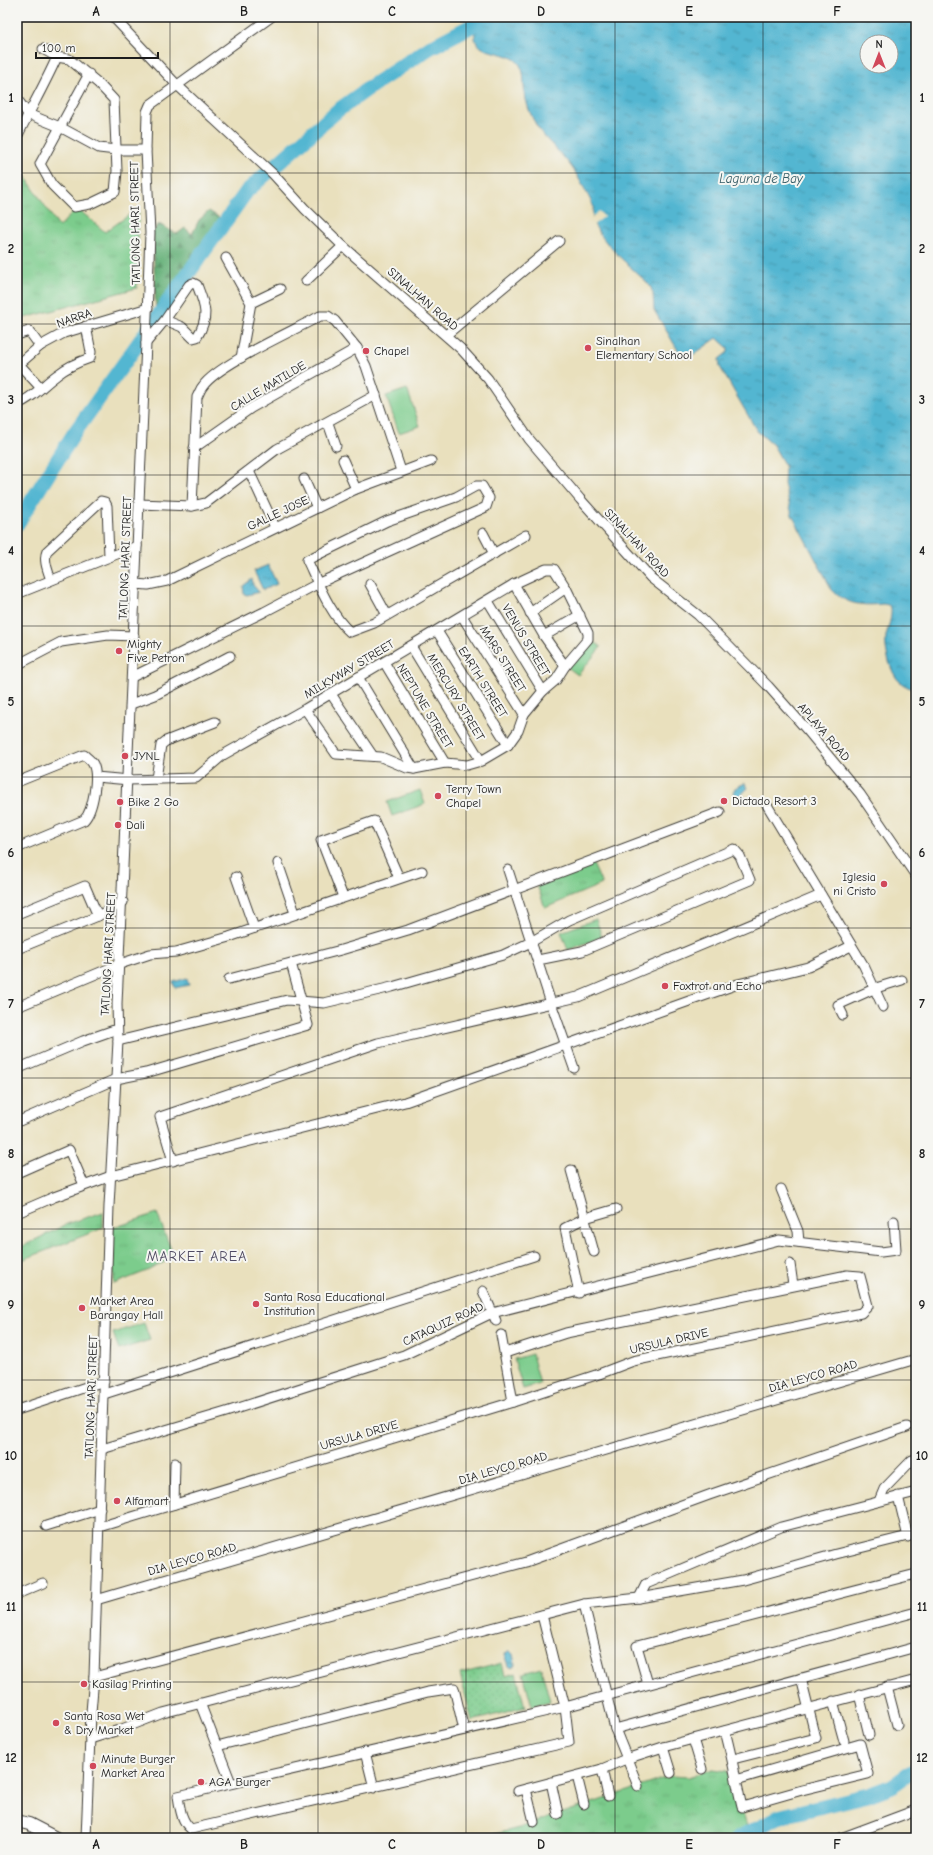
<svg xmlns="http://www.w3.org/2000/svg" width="933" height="1855" viewBox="0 0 933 1855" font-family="'Comic Neue',sans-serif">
<defs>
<pattern id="grass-tufts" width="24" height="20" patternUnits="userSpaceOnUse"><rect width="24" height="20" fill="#7ccc8c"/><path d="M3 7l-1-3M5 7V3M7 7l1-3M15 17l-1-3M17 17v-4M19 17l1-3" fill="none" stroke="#6baf78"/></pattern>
<pattern id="forest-firs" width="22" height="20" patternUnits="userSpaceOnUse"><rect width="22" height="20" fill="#65b078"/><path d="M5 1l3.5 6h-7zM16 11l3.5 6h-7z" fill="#528e62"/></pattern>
<pattern id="park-dots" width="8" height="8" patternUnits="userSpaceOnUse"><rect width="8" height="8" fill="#7ccc8c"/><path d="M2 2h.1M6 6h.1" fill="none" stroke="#6baf78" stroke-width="1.8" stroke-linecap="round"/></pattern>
<pattern id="water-ripples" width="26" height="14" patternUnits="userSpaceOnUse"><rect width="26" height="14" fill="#53b6d1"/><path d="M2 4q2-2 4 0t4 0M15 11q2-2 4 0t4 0" fill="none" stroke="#4493a9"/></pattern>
</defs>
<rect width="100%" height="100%" fill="#f6f6f2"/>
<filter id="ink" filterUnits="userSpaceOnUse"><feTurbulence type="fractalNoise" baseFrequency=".025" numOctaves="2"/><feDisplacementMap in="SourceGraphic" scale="8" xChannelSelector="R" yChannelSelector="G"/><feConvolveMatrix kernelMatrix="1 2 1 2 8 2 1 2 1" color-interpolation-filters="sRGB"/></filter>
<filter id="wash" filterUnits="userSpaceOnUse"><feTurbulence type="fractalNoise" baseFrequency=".012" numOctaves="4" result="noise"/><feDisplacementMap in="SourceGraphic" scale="16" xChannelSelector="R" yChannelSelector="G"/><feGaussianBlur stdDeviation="0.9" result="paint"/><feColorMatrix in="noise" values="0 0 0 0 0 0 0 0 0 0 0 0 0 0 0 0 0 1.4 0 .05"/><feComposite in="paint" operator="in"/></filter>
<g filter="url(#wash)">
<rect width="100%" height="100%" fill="#e9e0bd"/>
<g fill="url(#grass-tufts)" stroke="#4c7454">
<path d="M 17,164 L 59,227 L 77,208 L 105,232 L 139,208 L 137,288 L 17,320 Z"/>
<path d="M 593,864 L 602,884 L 545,908 L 537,885 Z"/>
<path d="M 103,1212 L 103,1228 L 17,1262 L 17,1249 L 67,1224 Z"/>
<path d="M 157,1213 L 174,1257 L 147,1271 L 114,1284 L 113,1228 Z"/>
<path d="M 713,1769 L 727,1771 L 733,1783 L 748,1828 L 729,1838 L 478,1838 L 519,1828 L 671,1776 L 689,1777 Z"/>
</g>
<path fill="url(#forest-firs)" stroke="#40664a" d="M 209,211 L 225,221 L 156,320 L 153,231 L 159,224 L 177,234 L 185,228 L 192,234 L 199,220 Z"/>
<path fill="url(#park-dots)" stroke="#4c7454" d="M 502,1663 L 505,1676 L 516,1673 L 525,1707 L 472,1721 L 460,1674 Z"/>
<g fill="#7ccc8c" stroke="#4c7454">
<path d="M 407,389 L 420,426 L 399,433 L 386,396 Z"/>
<path d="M 591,639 L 601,647 L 578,675 L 567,667 Z"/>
<path d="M 420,790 L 425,804 L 392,816 L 387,802 Z"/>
<path d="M 596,919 L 602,937 L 568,950 L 561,932 Z"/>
<path d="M 144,1323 L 150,1340 L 119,1350 L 113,1333 Z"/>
<path d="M 532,1354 L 540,1384 L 523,1389 L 514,1359 Z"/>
<path d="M 541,1668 L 550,1701 L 532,1706 L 523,1673 Z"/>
</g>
<g fill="url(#water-ripples)" stroke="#386976" fill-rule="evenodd">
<path d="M 479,17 L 916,17 L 916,691 C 911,688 904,686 900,682 C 890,673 884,648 886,636 C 888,627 892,618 891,608 L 888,605 L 883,604 C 863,606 846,605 832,590 L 792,515 L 784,484 L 785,466 L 773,445 L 757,431 L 720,367 L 719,359 L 728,352 L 728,348 L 717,338 L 690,357 L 684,356 L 679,352 L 654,310 L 653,293 L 650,286 C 631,266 609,251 595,226 C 590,219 594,213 593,206 C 592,202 576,173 573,169 C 561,151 542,139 533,119 C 529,111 526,102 525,94 C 523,85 525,75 521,67 C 510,43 460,64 479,17 ZM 867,42 L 891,42 L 891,66 L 867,66 Z"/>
<path d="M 268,565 L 277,584 L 263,590 L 254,571 Z"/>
<path d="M 252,579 L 253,585 L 259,592 L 247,595 L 244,594 L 243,586 Z"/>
<path d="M 745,783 L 748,788 L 736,800 L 733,792 L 735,788 Z"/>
<path d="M 187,978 L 189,985 L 175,988 L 173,982 Z"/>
<path d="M 509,1650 L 513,1654 L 515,1664 L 512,1668 L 509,1666 L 505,1654 Z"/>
</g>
<path fill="#e9e0bd" d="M 599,211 L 604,217 L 592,226 L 590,219 Z"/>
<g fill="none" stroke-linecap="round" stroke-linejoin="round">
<g stroke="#53b6d1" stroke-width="15">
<path d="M 17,524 L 75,432 L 247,191 L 337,111 L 373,85 L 431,47 L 477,23"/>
<path d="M 738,1838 L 778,1817 L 868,1795 L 892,1786 L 916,1769"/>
</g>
</g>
</g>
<g filter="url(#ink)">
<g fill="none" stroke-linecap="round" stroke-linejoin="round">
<g stroke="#3b3934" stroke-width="11">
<g id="minor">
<path d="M 113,17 L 177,85 L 273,174 L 305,209 L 343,246 L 461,349 L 488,379 L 529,439 L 580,499 L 651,578 L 698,615 L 768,686 L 807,730 L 860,794 L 916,876"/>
<path d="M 43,49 L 57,57 L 69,59 L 98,83 L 114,100 L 117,171 L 115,192 L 90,204 L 74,207 L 52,185 L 40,164 L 89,74"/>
<path d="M 17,99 L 28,114 L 60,127 L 99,148 L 116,150 L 146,150"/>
<path d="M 17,137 C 30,110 45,84 57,57"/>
<path d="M 226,258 L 251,303 L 241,358"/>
<path d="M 306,281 L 343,246"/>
<path d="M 251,303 L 280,289"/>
<path d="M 17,335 L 29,331 L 40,346"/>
<path d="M 446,335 L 559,241"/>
<path d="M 146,343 L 165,320 L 189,285 L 193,283 L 197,285 C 205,306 210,316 197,337 L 193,338 L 182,327 L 165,320"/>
<path d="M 17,362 L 41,388"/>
<path d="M 17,366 L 40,346 L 64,333 L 148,308"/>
<path d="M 17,404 C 33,398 43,385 57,375 C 67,367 78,362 90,358 L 91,352 L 86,326"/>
<path d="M 328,423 L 336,446"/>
<path d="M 194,448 L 251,408 L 357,348"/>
<path d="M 343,460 L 356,489"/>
<path d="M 249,471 L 275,527"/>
<path d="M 304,479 L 317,508"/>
<path d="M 139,504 L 192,506 L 206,503 L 277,449 L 376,395"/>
<path d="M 192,506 L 197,397 C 199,394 200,389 203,386 C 217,365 295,330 320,316 L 328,316 L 335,321 L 357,348 L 366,366 L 401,471"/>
<path d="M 483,533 L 494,554"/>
<path d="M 51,580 C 48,571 43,560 47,551 L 101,501 L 105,502 L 107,506 L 109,556"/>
<path d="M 135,584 L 148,585 L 167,581 L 356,489 L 431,461"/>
<path d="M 370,584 L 387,615"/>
<path d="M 514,584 L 544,636 L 565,666"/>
<path d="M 17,594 L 137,546"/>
<path d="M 488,601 L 543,691"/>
<path d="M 530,613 L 566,588"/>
<path d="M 462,616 L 524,714"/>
<path d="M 437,631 L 508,745"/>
<path d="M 544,636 L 580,615"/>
<path d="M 411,646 L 481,761"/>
<path d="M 384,662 L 445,763"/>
<path d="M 17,665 L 61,642 L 108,635 L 134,636"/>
<path d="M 132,677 L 264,612 L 319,583 L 486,507 L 489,498 L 482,486 L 476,486 L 456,497 L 387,521 L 307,560 C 318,583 331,616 350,632 L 374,623 L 526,535"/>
<path d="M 358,677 L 414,769"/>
<path d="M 331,694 L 373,756"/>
<path d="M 131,704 L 155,695 L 230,656"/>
<path d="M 96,777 L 129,780 L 196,778 L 223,755 L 305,709 L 514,584 L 546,569 L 554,569 L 566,588 L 588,633 L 588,639 L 565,666 L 556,680 L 543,691 L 524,714 L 518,731 L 508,745 L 481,761 L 467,765 L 445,763 L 414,769 L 407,768 L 381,757 L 336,754 L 305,709"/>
<path d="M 156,779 L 161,745 L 166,741 L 215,722"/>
<path d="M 17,782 L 84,755 C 86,757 91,760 93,764 C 99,776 93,811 84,820 L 17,848"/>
<path d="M 767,805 L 864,966 L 883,1007"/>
<path d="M 278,863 L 295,913"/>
<path d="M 508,870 L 551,1003 L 574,1068"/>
<path d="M 236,877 L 254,928"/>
<path d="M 343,897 L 321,840 L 374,821 L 399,878"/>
<path d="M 17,914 L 85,886 L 98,916"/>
<path d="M 17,949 L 98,916 L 123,902"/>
<path d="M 229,979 L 341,950 L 408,930 L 720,812"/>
<path d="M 17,1007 L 120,964 L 150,954 L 176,952 L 229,937 L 422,871"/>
<path d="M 843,1015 L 838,1005 L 876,988 L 902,980"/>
<path d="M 118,1041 L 287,1000 L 324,1003 L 392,987 L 503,955 L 531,942 L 569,920 L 734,849 L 740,856 L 750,880 L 582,951 L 538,960"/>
<path d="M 17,1069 L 83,1041 L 117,1029"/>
<path d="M 17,1122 L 116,1079 L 146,1073 L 308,1025 L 291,963"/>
<path d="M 173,1161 L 160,1117 L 378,1043 L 578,997 L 821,895"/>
<path d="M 571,1170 L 594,1252"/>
<path d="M 17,1173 L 69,1150 L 84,1185"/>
<path d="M 781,1189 L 798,1231 L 799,1242"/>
<path d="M 17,1213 L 54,1197 L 111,1176 L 405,1102 L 692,1000 L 738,984 L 808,967 L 851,946"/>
<path d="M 790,1264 L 793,1285"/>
<path d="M 483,1291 L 496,1321"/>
<path d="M 579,1293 L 565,1228 L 585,1218 L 616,1209"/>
<path d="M 501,1335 L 513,1402"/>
<path d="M 104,1394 L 534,1256"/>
<path d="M 17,1410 L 104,1381"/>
<path d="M 102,1449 L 226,1412 L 404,1355 L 492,1313 L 779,1240 L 881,1252 L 896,1250 L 894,1221"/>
<path d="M 898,1496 L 908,1537"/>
<path d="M 879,1501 L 884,1489 L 912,1460 L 916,1459"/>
<path d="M 174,1504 L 175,1463"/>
<path d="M 46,1526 L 100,1509"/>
<path d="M 99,1527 L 513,1402 L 599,1374 L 633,1361 L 861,1313 L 868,1306 L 860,1276 L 847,1275 L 566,1333 L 505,1353"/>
<path d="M 17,1594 L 43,1583"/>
<path d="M 639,1598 L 646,1584 L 781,1527 L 916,1492"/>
<path d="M 96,1600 L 916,1359"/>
<path d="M 584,1604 L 615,1729 L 638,1786"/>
<path d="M 542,1615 L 565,1707 L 569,1742 L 191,1829 C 181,1821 180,1808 178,1796 L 565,1707 L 916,1612"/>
<path d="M 94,1677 L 526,1562 L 709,1495 L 907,1427"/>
<path d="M 648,1684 L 637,1646 L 916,1574"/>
<path d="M 887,1687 L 897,1725"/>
<path d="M 859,1694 L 869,1735"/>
<path d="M 833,1701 L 844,1741"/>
<path d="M 200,1703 L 231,1783"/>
<path d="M 615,1729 L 916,1647"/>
<path d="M 725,1731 C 732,1756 736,1782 742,1807 L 802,1790 L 868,1774 L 860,1744 L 736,1780"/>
<path d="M 90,1739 L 122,1729 L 163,1713 L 584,1604 L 639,1598 L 743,1580 L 836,1554 L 916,1534"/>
<path d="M 693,1739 L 702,1769"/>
<path d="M 217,1746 L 428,1692 L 454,1688 L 464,1730"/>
<path d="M 663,1747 L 671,1773"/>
<path d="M 365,1752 L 374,1788"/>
<path d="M 733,1759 L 816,1738 L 801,1678"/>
<path d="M 602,1769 L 608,1796"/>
<path d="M 577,1776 L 584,1804"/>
<path d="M 551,1782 L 558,1814"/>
<path d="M 526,1789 L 534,1822"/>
<path d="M 518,1791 L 602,1769 L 626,1759 L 663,1747 L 916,1680"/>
<path d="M 86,1838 L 91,1712 L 94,1677 L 109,1206 L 118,1041 L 117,1004 L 146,343 L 150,233 L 146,150 L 147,112 L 150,105 L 271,17"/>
<path d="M 841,1838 L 916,1810"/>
</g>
</g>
<g stroke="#3b3934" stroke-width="14">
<path id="major" d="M 17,1821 L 29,1824 L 56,1838"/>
</g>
<use href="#minor" stroke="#fff" stroke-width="9"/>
<use href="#major" stroke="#fff" stroke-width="12"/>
</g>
</g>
<path fill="none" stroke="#1c1c1c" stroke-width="1" stroke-opacity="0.55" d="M 170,17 L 170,1838M 318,17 L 318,1838M 466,17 L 466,1838M 615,17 L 615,1838M 763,17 L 763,1838M 17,173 L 916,173M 17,324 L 916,324M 17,475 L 916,475M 17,626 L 916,626M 17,777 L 916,777M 17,928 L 916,928M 17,1078 L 916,1078M 17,1229 L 916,1229M 17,1380 L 916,1380M 17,1531 L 916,1531M 17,1682 L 916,1682"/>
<g fill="#d1495b" stroke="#f6f6f2" stroke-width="1.5">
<circle cx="588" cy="348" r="4"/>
<circle cx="366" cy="351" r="4"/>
<circle cx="119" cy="651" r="4"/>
<circle cx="125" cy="756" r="4"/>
<circle cx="438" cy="796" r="4"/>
<circle cx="724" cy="801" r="4"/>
<circle cx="120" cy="802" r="4"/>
<circle cx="118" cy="825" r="4"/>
<circle cx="884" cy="884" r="4"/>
<circle cx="665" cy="986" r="4"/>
<circle cx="256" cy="1304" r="4"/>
<circle cx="82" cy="1308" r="4"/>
<circle cx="117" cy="1501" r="4"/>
<circle cx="84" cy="1684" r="4"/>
<circle cx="56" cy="1723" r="4"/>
<circle cx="93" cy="1766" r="4"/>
<circle cx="201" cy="1782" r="4"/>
</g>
<g text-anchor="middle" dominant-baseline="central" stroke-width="4" stroke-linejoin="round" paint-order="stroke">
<g font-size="12" fill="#1c1c1c" stroke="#f6f6f2">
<text transform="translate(135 223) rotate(-91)">TATLONG HARI STREET</text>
<text transform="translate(423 299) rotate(41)">SINALHAN ROAD</text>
<text transform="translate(74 318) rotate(-19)">NARRA</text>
<text transform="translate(268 386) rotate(-31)">CALLE MATILDE</text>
<text transform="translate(278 513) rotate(-25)">GALLE JOSE</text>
<text transform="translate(637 543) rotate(47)">SINALHAN ROAD</text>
<text transform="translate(125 558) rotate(-88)">TATLONG HARI STREET</text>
<text transform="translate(526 640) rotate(59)">VENUS STREET</text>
<text transform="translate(503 659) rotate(58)">MARS STREET</text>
<text transform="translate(349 669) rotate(-31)">MILKYWAY STREET</text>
<text transform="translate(483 682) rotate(58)">EARTH STREET</text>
<text transform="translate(456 697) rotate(59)">MERCURY STREET</text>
<text transform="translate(425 706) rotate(59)">NEPTUNE STREET</text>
<text transform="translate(824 732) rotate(49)">APLAYA ROAD</text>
<text transform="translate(108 954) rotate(-87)">TATLONG HARI STREET</text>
<text transform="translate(443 1324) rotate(-25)">CATAQUIZ ROAD</text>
<text transform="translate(669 1341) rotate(-13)">URSULA DRIVE</text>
<text transform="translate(813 1376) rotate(-16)">DIA LEYCO ROAD</text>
<text transform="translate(91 1397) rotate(-88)">TATLONG HARI STREET</text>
<text transform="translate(359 1435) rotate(-16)">URSULA DRIVE</text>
<text transform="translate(503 1468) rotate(-16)">DIA LEYCO ROAD</text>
<text transform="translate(192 1559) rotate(-16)">DIA LEYCO ROAD</text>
</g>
<g font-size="12" fill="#1c1c1c" stroke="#f6f6f2" text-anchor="start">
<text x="596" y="341">Sinalhan<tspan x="596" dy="14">Elementary School</tspan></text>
<text x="374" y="351">Chapel</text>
<text x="127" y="644">Mighty<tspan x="127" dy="14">Five Petron</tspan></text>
<text x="133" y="756">JYNL</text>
<text x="446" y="789">Terry Town<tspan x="446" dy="14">Chapel</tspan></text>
<text x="732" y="801">Dictado Resort 3</text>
<text x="128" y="802">Bike 2 Go</text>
<text x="126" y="825">Dali</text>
<text x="876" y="877" text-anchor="end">Iglesia<tspan x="876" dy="14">ni Cristo</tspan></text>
<text x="673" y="986">Foxtrot and Echo</text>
<text x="264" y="1297">Santa Rosa Educational<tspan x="264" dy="14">Institution</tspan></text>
<text x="90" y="1301">Market Area<tspan x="90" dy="14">Barangay Hall</tspan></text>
<text x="125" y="1501">Alfamart</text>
<text x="92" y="1684">Kasilag Printing</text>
<text x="64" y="1716">Santa Rosa Wet<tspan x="64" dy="14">&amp; Dry Market</tspan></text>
<text x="101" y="1759">Minute Burger<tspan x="101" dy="14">Market Area</tspan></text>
<text x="209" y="1782">AGA Burger</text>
</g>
<g font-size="13" font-style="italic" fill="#325a64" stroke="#f6f6f2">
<text x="761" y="178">Laguna de Bay</text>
</g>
<g font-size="14" letter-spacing="1" fill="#504b63" stroke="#f6f6f2">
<text x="197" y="1256">MARKET AREA</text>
</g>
</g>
<rect width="933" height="1855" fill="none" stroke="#f6f6f2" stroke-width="44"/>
<g transform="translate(879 54)"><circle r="19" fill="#f6f6f2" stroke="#9f9f9c"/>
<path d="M0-3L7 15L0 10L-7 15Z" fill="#d1495b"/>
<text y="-6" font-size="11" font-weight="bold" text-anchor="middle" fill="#1c1c1c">N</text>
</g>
<path d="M36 52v6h122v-6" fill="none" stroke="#1c1c1c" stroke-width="2"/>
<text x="42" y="52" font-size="12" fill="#1c1c1c" stroke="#f6f6f2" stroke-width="3" paint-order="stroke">100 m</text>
<rect x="22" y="22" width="889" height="1811" fill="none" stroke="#1c1c1c" stroke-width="1.5"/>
<g font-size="13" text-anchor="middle" font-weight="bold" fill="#1c1c1c">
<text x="96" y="16">A</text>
<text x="244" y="16">B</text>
<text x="392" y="16">C</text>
<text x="541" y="16">D</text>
<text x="689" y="16">E</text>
<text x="837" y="16">F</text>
<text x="11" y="102">1</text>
<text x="922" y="102">1</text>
<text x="11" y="253">2</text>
<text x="922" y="253">2</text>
<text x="11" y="404">3</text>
<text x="922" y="404">3</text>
<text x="11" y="555">4</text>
<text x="922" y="555">4</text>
<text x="11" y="706">5</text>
<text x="922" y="706">5</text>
<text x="11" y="857">6</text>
<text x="922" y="857">6</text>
<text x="11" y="1008">7</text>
<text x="922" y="1008">7</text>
<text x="11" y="1158">8</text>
<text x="922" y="1158">8</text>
<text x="11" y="1309">9</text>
<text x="922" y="1309">9</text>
<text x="11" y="1460">10</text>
<text x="922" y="1460">10</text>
<text x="11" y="1611">11</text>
<text x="922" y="1611">11</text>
<text x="11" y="1762">12</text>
<text x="922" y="1762">12</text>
<text x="96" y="1849">A</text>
<text x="244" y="1849">B</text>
<text x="392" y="1849">C</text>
<text x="541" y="1849">D</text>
<text x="689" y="1849">E</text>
<text x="837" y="1849">F</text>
</g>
</svg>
